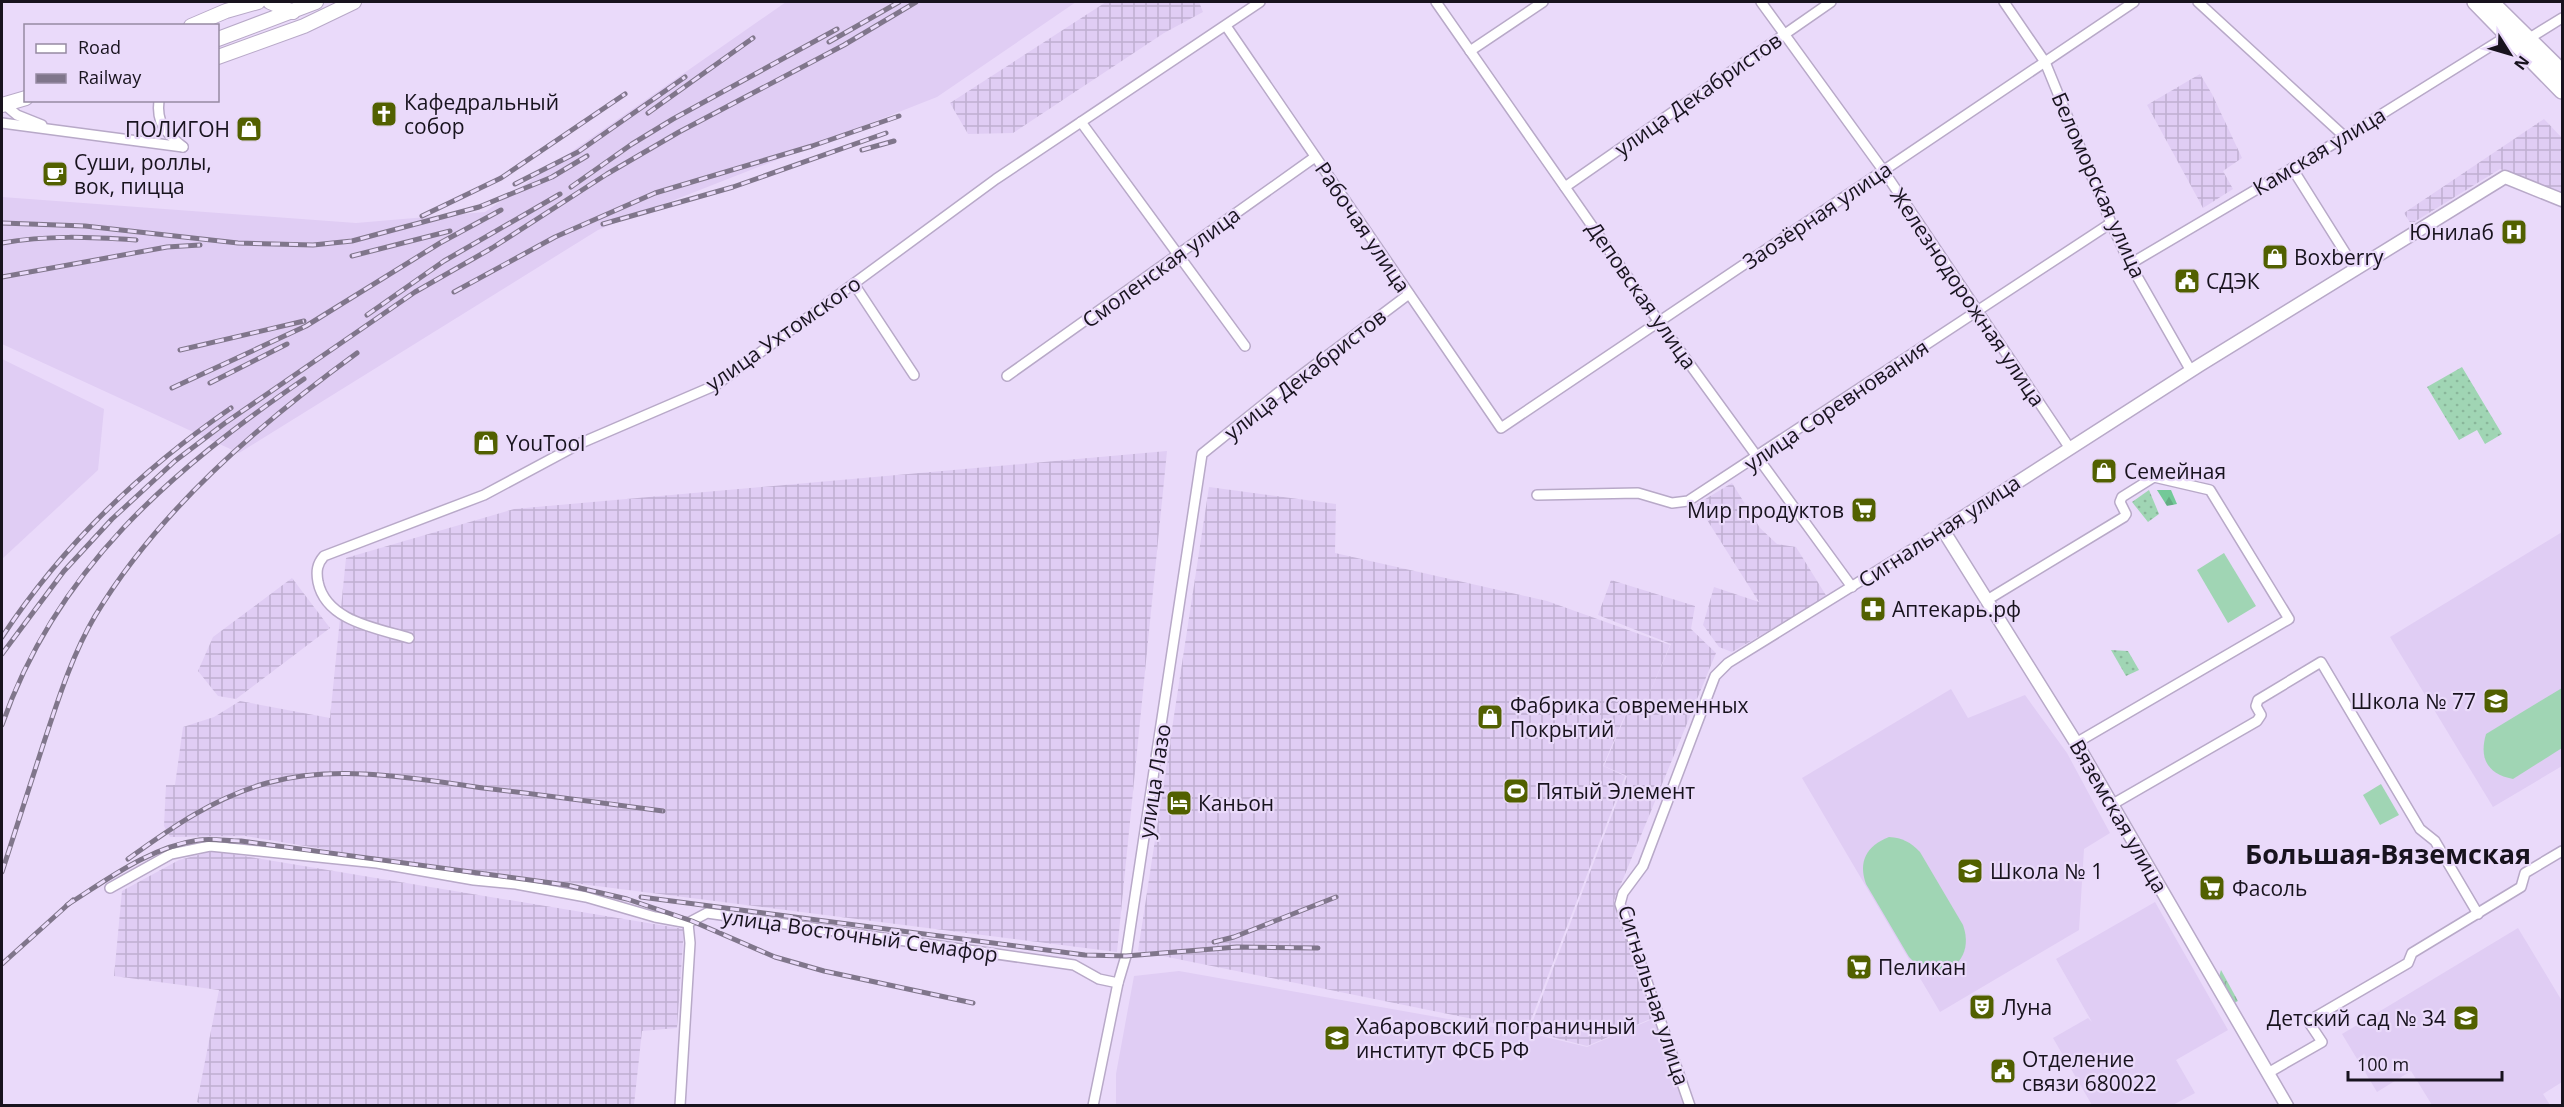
<svg xmlns="http://www.w3.org/2000/svg" width="2564" height="1107" viewBox="0 0 2564 1107" font-family="'Open Sans',sans-serif">
<defs>
<pattern id="industrial-grid" width="8" height="8" patternUnits="userSpaceOnUse" patternTransform="scale(1.5)"><rect width="8" height="8" fill="#e0cdf4"/><path d="M0 4h8M4 0v8" fill="none" stroke="#bfafd1"/></pattern>
<pattern id="grass-tufts" width="24" height="20" patternUnits="userSpaceOnUse" patternTransform="scale(1.5)"><rect width="24" height="20" fill="#a0d5b4"/><path d="M3 7l-1-3M5 7V3M7 7l1-3M15 17l-1-3M17 17v-4M19 17l1-3" fill="none" stroke="#89b69a"/></pattern>
<pattern id="forest-firs" width="22" height="20" patternUnits="userSpaceOnUse" patternTransform="scale(1.5)"><rect width="22" height="20" fill="#73c998"/><path d="M5 1l3.5 6h-7zM16 11l3.5 6h-7z" fill="#63ac83"/></pattern>
<pattern id="park-dots" width="8" height="8" patternUnits="userSpaceOnUse" patternTransform="scale(1.5)"><rect width="8" height="8" fill="#a0d5b4"/><path d="M2 2h.1M6 6h.1" fill="none" stroke="#89b69a" stroke-width="1.8" stroke-linecap="round"/></pattern>
</defs>
<rect width="100%" height="100%" fill="#eadafa"/>
<g fill="#e0cdf4">
<path d="M 786,2 L 1076,2 L 937,97 L 598,230 L 239,453 L 2,344 L 2,197 L 356,223 L 485,212 Z"/>
<path d="M 2,359 L 104,409 L 98,470 L 2,559 Z"/>
<path d="M 2562,532 L 2562,766 L 2493,807 L 2390,637 Z"/>
<path d="M 1951,689 L 1968,718 L 2025,695 L 2067,753 L 2110,833 L 2084,849 L 2079,930 L 1940,1012 L 1802,778 Z"/>
<path d="M 2155,902 L 2228,1030 L 2176,1060 L 2195,1093 L 2173,1105 L 2092,1105 L 2053,1038 L 2088,1018 L 2092,1022 L 2056,959 Z"/>
<path d="M 2518,928 L 2562,1001 L 2562,1082 L 2543,1094 L 2550,1105 L 2432,1105 L 2411,1071 L 2377,1092 L 2342,1034 Z"/>
<path d="M 1179,971 L 1504,1029 L 1505,1027 L 1587,1047 L 1655,1018 L 1686,1106 L 1116,1106 L 1116,1074 L 1134,976 Z"/>
</g>
<g fill="url(#industrial-grid)">
<path d="M 1106,2 L 1199,2 L 1203,12 L 1164,33 L 1013,133 L 968,134 L 950,103 Z"/>
<path d="M 2200,74 L 2212,94 L 2242,158 L 2223,171 L 2233,189 L 2203,208 L 2147,105 Z"/>
<path d="M 2544,119 L 2562,138 L 2562,194 L 2500,169 L 2411,224 L 2404,213 Z"/>
<path d="M 1167,451 L 1117,952 L 377,858 L 245,836 L 170,837 L 164,826 L 166,785 L 175,785 L 183,727 L 214,717 L 240,701 L 330,718 L 346,558 L 514,509 Z"/>
<path d="M 1732,483 L 1760,528 L 1777,544 L 1796,547 L 1827,597 L 1732,652 L 1719,647 L 1703,625 L 1714,587 L 1759,602 L 1697,504 Z"/>
<path d="M 1209,487 L 1336,504 L 1335,553 L 1547,601 L 1670,645 L 1643,708 L 1671,644 L 1598,615 L 1611,580 L 1695,606 L 1691,629 L 1716,653 L 1614,901 L 1655,1017 L 1587,1046 L 1529,1031 L 1627,776 L 1604,766 L 1631,703 L 1640,706 L 1631,701 L 1603,766 L 1625,776 L 1527,1030 L 1138,951 Z"/>
<path d="M 292,578 L 330,628 L 236,699 L 218,696 L 198,671 L 213,637 Z"/>
<path d="M 213,851 L 684,929 L 677,1028 L 642,1031 L 634,1105 L 203,1105 L 197,1102 L 219,990 L 114,976 L 122,891 L 179,860 Z"/>
</g>
<path fill="url(#grass-tufts)" d="M 2221,970 L 2238,1001 L 2232,1004 L 2219,977 Z"/>
<path fill="url(#forest-firs)" d="M 2157,490 L 2171,490 L 2177,504 L 2167,506 Z"/>
<g fill="url(#park-dots)">
<path d="M 2462,367 L 2502,434 L 2485,444 L 2477,430 L 2459,440 L 2427,387 Z"/>
<path d="M 2149,490 L 2159,514 L 2148,522 L 2132,502 Z"/>
<path d="M 2111,650 L 2128,651 L 2139,670 L 2126,676 Z"/>
</g>
<g fill="#a0d5b4">
<path d="M 2224,553 L 2256,606 L 2228,623 L 2197,570 Z"/>
<path d="M 2562,688 L 2562,748 L 2513,779 C 2487,774 2479,758 2486,734 Z"/>
<path d="M 2381,784 L 2399,815 L 2380,825 L 2363,795 Z"/>
<path d="M 1889,837 C 1903,838 1910,842 1920,852 L 1963,925 C 1977,964 1937,988 1909,957 L 1866,884 C 1858,862 1866,846 1889,837 Z"/>
</g>
<g fill="none" stroke-linecap="round" stroke-linejoin="round">
<g stroke="#b8a9c8" stroke-width="12">
<g id="minor">
<path d="M 1436,2 L 1659,322 L 1852,587"/>
<path d="M 1761,2 L 1883,170 L 2069,447"/>
<path d="M 2004,2 L 2045,62 L 2111,223 L 2130,264 L 2191,371"/>
<path d="M 2198,2 L 2345,137"/>
<path d="M 1226,26 L 1501,428 L 2134,2"/>
<path d="M 2528,39 L 2562,18"/>
<path d="M 1470,51 L 1543,2"/>
<path d="M 159,100 C 156,124 166,133 183,147"/>
<path d="M 5,105 L 17,115 L 42,125"/>
<path d="M 1081,122 L 1245,346"/>
<path d="M 2,123 L 183,147"/>
<path d="M 2292,168 L 2356,270"/>
<path d="M 1565,187 L 1831,2"/>
<path d="M 2130,264 L 2345,137 L 2507,36"/>
<path d="M 854,284 L 914,375"/>
<path d="M 1007,376 L 1315,157"/>
<path d="M 1537,495 L 1638,493 L 1672,503 L 1688,501 L 2111,223"/>
<path d="M 1987,600 L 2124,517 L 2126,514 L 2120,502 L 2122,497 L 2154,477 L 2210,490 L 2289,619 L 2076,743"/>
<path d="M 409,638 C 376,628 326,621 318,582 C 316,571 317,564 324,556 L 484,495 L 581,443 L 716,385 L 996,179 L 1260,2"/>
<path d="M 2113,804 L 2257,721 L 2261,715 L 2256,706 L 2258,700 L 2321,662 L 2420,829 L 2435,841 L 2478,914"/>
<path d="M 110,888 L 171,854 L 210,846 L 377,863 L 474,880 L 516,884 L 586,897 L 655,917 L 688,923 L 707,913 L 1074,965 L 1099,979 L 1118,983"/>
<path d="M 2268,1073 L 2322,1042 L 2310,1024 L 2312,1019 L 2408,963 L 2412,953 L 2521,887 L 2525,873 L 2562,851"/>
<path d="M 680,1106 L 690,943 L 688,923"/>
<path d="M 1093,1106 L 1118,983 L 1126,956 L 1202,454 L 1279,392 L 1409,294"/>
<path d="M 1690,1106 L 1620,904 L 1623,893 L 1643,866 L 1715,676 L 1728,663 L 1943,530"/>
</g>
</g>
<g stroke="#b8a9c8" stroke-width="15">
<path id="tertiary" d="M 2287,1106 L 2078,746 L 1943,530 L 2200,365 L 2505,177 L 2562,200"/>
</g>
<g stroke="#b8a9c8" stroke-width="16">
<g id="secondary">
<path d="M 270,2 L 293,12"/>
<path d="M 191,26 L 226,11 L 258,2"/>
<path d="M 218,39 L 316,2"/>
<path d="M 218,57 L 304,26 L 354,2"/>
<path d="M 2,105 L 26,98"/>
</g>
</g>
<g stroke="#b8a9c8" stroke-width="18">
<g id="primary">
<path d="M 2475,2 L 2562,91"/>
<path d="M 2491,2 L 2562,72"/>
</g>
</g>
<use href="#minor" stroke="#fff" stroke-width="9"/>
<use href="#tertiary" stroke="#fff" stroke-width="12"/>
<use href="#secondary" stroke="#fff" stroke-width="14"/>
<use href="#primary" stroke="#fff" stroke-width="15"/>
<g stroke="#80768b" stroke-width="5">
<g id="rail">
<path d="M 829,42 L 899,2"/>
<path d="M 648,113 L 753,38"/>
<path d="M 862,150 L 894,141"/>
<path d="M 515,184 L 578,152 L 685,77"/>
<path d="M 571,187 L 632,144 L 673,119 L 837,29"/>
<path d="M 422,216 L 501,178 L 625,94"/>
<path d="M 2,223 L 85,226 L 238,243 L 313,245 L 352,241 L 479,207 L 552,177 L 587,156"/>
<path d="M 603,224 L 733,187 L 886,133"/>
<path d="M 2,243 C 47,235 90,237 136,240"/>
<path d="M 352,256 L 450,231"/>
<path d="M 2,277 L 167,247 L 200,245"/>
<path d="M 454,292 L 555,237 L 655,193 L 812,146 L 899,116"/>
<path d="M 367,315 L 444,261 L 560,194"/>
<path d="M 180,350 L 304,321"/>
<path d="M 210,383 L 287,344"/>
<path d="M 172,388 L 306,326 L 440,243 L 501,210"/>
<path d="M 2,637 C 62,546 141,470 231,408"/>
<path d="M 2,654 L 64,571 L 112,519 L 175,461 L 225,423 L 415,292 L 492,248 L 607,174 L 679,132 L 844,45 L 916,2"/>
<path d="M 2,725 C 56,569 172,470 304,379"/>
<path d="M 128,859 C 171,828 215,797 267,783 C 337,764 412,778 483,788 C 543,795 603,803 663,811"/>
<path d="M 2,872 C 16,829 30,785 44,742 C 58,700 72,655 95,616 C 159,510 258,425 357,353"/>
<path d="M 641,897 L 1085,955 L 1126,956 L 1237,947 L 1318,948"/>
<path d="M 67,905 C 108,879 150,847 199,840 C 212,838 227,841 241,841 L 567,885 L 627,899 L 692,921 L 775,957 L 824,971 L 973,1003"/>
<path d="M 1214,942 L 1234,937 L 1336,897"/>
<path d="M 2,964 L 73,900"/>
</g>
</g>
<use href="#rail" stroke="#eadafa" stroke-width="3" stroke-dasharray="9" stroke-linecap="butt"/>
</g>
<defs>
<g id="church-square" transform="scale(1.35)"><rect x="-9" y="-9" width="18" height="18" rx="4" fill="#526000" stroke="#eadafa"/><path d="M-1.2-6h2.4v3.5h3.3v2.4h-3.3V6h-2.4V-.1h-3.3v-2.4h3.3Z" fill="#fff"/></g>
<g id="shop-square" transform="scale(1.35)"><rect x="-9" y="-9" width="18" height="18" rx="4" fill="#526000" stroke="#eadafa"/><path d="M-5-2.5h2.3a2.7 3.5 0 0 1 5.4 0H5L5.5 6h-11ZM-1.5-2.5h3a1.5 2.3 0 0 0-3 0Z" fill="#fff"/></g>
<g id="cafe-square" transform="scale(1.35)"><rect x="-9" y="-9" width="18" height="18" rx="4" fill="#526000" stroke="#eadafa"/><path d="M-5.5-4.5H6V0H3Q3 3.5 0 3.5H-2.5Q-5.5 3.5-5.5 0ZM3-3.2v2h1.7v-2ZM-6 4.5H4V6H-6Z" fill="#fff"/></g>
<g id="hospital-square" transform="scale(1.35)"><rect x="-9" y="-9" width="18" height="18" rx="4" fill="#526000" stroke="#eadafa"/><path d="M-5-5h3v3.5h4V-5h3V5h-3V1.5h-4V5h-3Z" fill="#fff"/></g>
<g id="civic-square" transform="scale(1.35)"><rect x="-9" y="-9" width="18" height="18" rx="4" fill="#526000" stroke="#eadafa"/><path d="M-.6-6.5H3V-4.5H.6V-3L4-1V1h2V6H-6V1h2V-1L-.6-3ZM-1.2 2.5V6h2.4V2.5Z" fill="#fff"/></g>
<g id="supermarket-square" transform="scale(1.35)"><rect x="-9" y="-9" width="18" height="18" rx="4" fill="#526000" stroke="#eadafa"/><path d="M-6-5.5h2.5l.6 2H6L4.5 2H-2.5L-4.4-4H-6ZM-1.5 3.2a1.3 1.3 0 1 0 .1 0ZM3 3.2a1.3 1.3 0 1 0 .1 0Z" fill="#fff"/></g>
<g id="pharmacy-square" transform="scale(1.35)"><rect x="-9" y="-9" width="18" height="18" rx="4" fill="#526000" stroke="#eadafa"/><path d="M-2-6h4v4h4v4h-4v4h-4v-4h-4v-4h4Z" fill="#fff"/></g>
<g id="school-square" transform="scale(1.35)"><rect x="-9" y="-9" width="18" height="18" rx="4" fill="#526000" stroke="#eadafa"/><path d="M0-5L7-2L0 1L-7-2ZM-4 1L0 2.5L4 1V4Q0 6-4 4Z" fill="#fff"/></g>
<g id="stadium-square" transform="scale(1.35)"><rect x="-9" y="-9" width="18" height="18" rx="4" fill="#526000" stroke="#eadafa"/><path d="M0-5a6.5 5 0 1 0 0 10a6.5 5 0 1 0 0-10ZM-3.5-1.8h7v3.6h-7Z" fill="#fff"/></g>
<g id="hotel-square" transform="scale(1.35)"><rect x="-9" y="-9" width="18" height="18" rx="4" fill="#526000" stroke="#eadafa"/><path d="M-6-4.5h1.5V1H6V5H4.5V3h-9V5H-6ZM-4 0a1.8 1.8 0 1 1 3.6 0ZM.5 0V-2.5h3Q6-2.5 6 0Z" fill="#fff"/></g>
<g id="theatre-square" transform="scale(1.35)"><rect x="-9" y="-9" width="18" height="18" rx="4" fill="#526000" stroke="#eadafa"/><path d="M-5-5.5Q0-4 5-5.5V0Q5 5 0 6Q-5 5-5 0ZM-3.3-2.5H-1v1.5H-3.3ZM1-2.5H3.3v1.5H1ZM-2.8 1Q0 5.5 2.8 1Z" fill="#fff"/></g>
<g id="university-square" transform="scale(1.35)"><rect x="-9" y="-9" width="18" height="18" rx="4" fill="#526000" stroke="#eadafa"/><path d="M0-5L7-2L0 1L-7-2ZM-4 1L0 2.5L4 1V4Q0 6-4 4Z" fill="#fff"/></g>
</defs>
<g fill-rule="evenodd">
<use href="#church-square" x="384" y="114"/>
<use href="#shop-square" x="249" y="129"/>
<use href="#cafe-square" x="55" y="174"/>
<use href="#hospital-square" x="2514" y="232"/>
<use href="#shop-square" x="2275" y="257"/>
<use href="#civic-square" x="2187" y="281"/>
<use href="#shop-square" x="486" y="443"/>
<use href="#shop-square" x="2104" y="471"/>
<use href="#supermarket-square" x="1864" y="510"/>
<use href="#pharmacy-square" x="1873" y="609"/>
<use href="#school-square" x="2496" y="701"/>
<use href="#shop-square" x="1490" y="717"/>
<use href="#stadium-square" x="1516" y="791"/>
<use href="#hotel-square" x="1179" y="803"/>
<use href="#school-square" x="1970" y="871"/>
<use href="#supermarket-square" x="2212" y="888"/>
<use href="#supermarket-square" x="1859" y="967"/>
<use href="#theatre-square" x="1982" y="1007"/>
<use href="#school-square" x="2466" y="1018"/>
<use href="#university-square" x="1337" y="1038"/>
<use href="#civic-square" x="2003" y="1071"/>
</g>
<g text-anchor="middle" dominant-baseline="central" stroke-width="4.5" stroke-linejoin="round" paint-order="stroke">
<g font-size="21" fill="#18131e" stroke="#eadafa">
<text transform="translate(1698 94) rotate(-35)">улица Декабристов</text>
<text transform="translate(2319 151) rotate(-31)">Камская улица</text>
<text transform="translate(2099 185) rotate(66)">Беломорская улица</text>
<text transform="translate(1817 215) rotate(-34)">Заозёрная улица</text>
<text transform="translate(1363 227) rotate(56)">Рабочая улица</text>
<text transform="translate(1161 267) rotate(-36)">Смоленская улица</text>
<text transform="translate(1642 295) rotate(55)">Деповская улица</text>
<text transform="translate(1968 297) rotate(56)">Железнодорожная улица</text>
<text transform="translate(783 333) rotate(-35)">улица Ухтомского</text>
<text transform="translate(1305 374) rotate(-38)">улица Декабристов</text>
<text transform="translate(1836 405) rotate(-34)">улица Соревнования</text>
<text transform="translate(1939 531) rotate(-33)">Сигнальная улица</text>
<text transform="translate(1154 781) rotate(-81)">улица Лазо</text>
<text transform="translate(2119 816) rotate(60)">Вяземская улица</text>
<text transform="translate(860 935) rotate(8)">улица Восточный Семафор</text>
<text transform="translate(1654 995) rotate(72)">Сигнальная улица</text>
</g>
<g font-size="21" fill="#18131e" stroke="#eadafa" text-anchor="start">
<text x="404" y="102">Кафедральный<tspan x="404" dy="24">собор</tspan></text>
<text x="230" y="129" text-anchor="end">ПОЛИГОН</text>
<text x="74" y="162">Суши, роллы,<tspan x="74" dy="24">вок, пицца</tspan></text>
<text x="2494" y="232" text-anchor="end">Юнилаб</text>
<text x="2294" y="257">Boxberry</text>
<text x="2206" y="281">СДЭК</text>
<text x="506" y="443">YouTool</text>
<text x="2124" y="471">Семейная</text>
<text x="1844" y="510" text-anchor="end">Мир продуктов</text>
<text x="1892" y="609">Аптекарь.рф</text>
<text x="2476" y="701" text-anchor="end">Школа № 77</text>
<text x="1510" y="705">Фабрика Современных<tspan x="1510" dy="24">Покрытий</tspan></text>
<text x="1536" y="791">Пятый Элемент</text>
<text x="1198" y="803">Каньон</text>
<text x="1990" y="871">Школа № 1</text>
<text x="2232" y="888">Фасоль</text>
<text x="1878" y="967">Пеликан</text>
<text x="2002" y="1007">Луна</text>
<text x="2446" y="1018" text-anchor="end">Детский сад № 34</text>
<text x="1356" y="1026">Хабаровский пограничный<tspan x="1356" dy="24">институт ФСБ РФ</tspan></text>
<text x="2022" y="1059">Отделение<tspan x="2022" dy="24">связи 680022</tspan></text>
</g>
<g font-size="27" font-weight="bold" fill="#18131e" stroke="#eadafa">
<text x="2388" y="853">Большая-Вяземская</text>
</g>
</g>
<rect width="2564" height="1107" fill="none" stroke="#18131e" stroke-width="6"/>
<rect x="24" y="24" width="195" height="78" fill="#eadafa" stroke="#968aa2" stroke-width="1.5"/>
<rect x="36" y="44" width="30" height="9" fill="#ffffff" stroke="#968aa2" stroke-width="1.5"/>
<text x="78" y="54" font-size="18" fill="#18131e">Road</text>
<rect x="36" y="74" width="30" height="9" fill="#80768b" stroke="#968aa2" stroke-width="1.5"/>
<text x="78" y="84" font-size="18" fill="#18131e">Railway</text>
<g transform="translate(2510 54) rotate(127)" stroke="#eadafa" stroke-width="4.5" paint-order="stroke">
<path d="M0-4.5L10 22L0 15L-10 22Z" fill="#18131e"/>
<text y="-9" font-size="16" font-weight="bold" text-anchor="middle" fill="#18131e">N</text>
</g>
<path d="M2348 1071v9h154v-9" fill="none" stroke="#18131e" stroke-width="3"/>
<text x="2357" y="1071" font-size="18" fill="#18131e" stroke="#eadafa" stroke-width="4.5" paint-order="stroke">100 m</text>
</svg>
